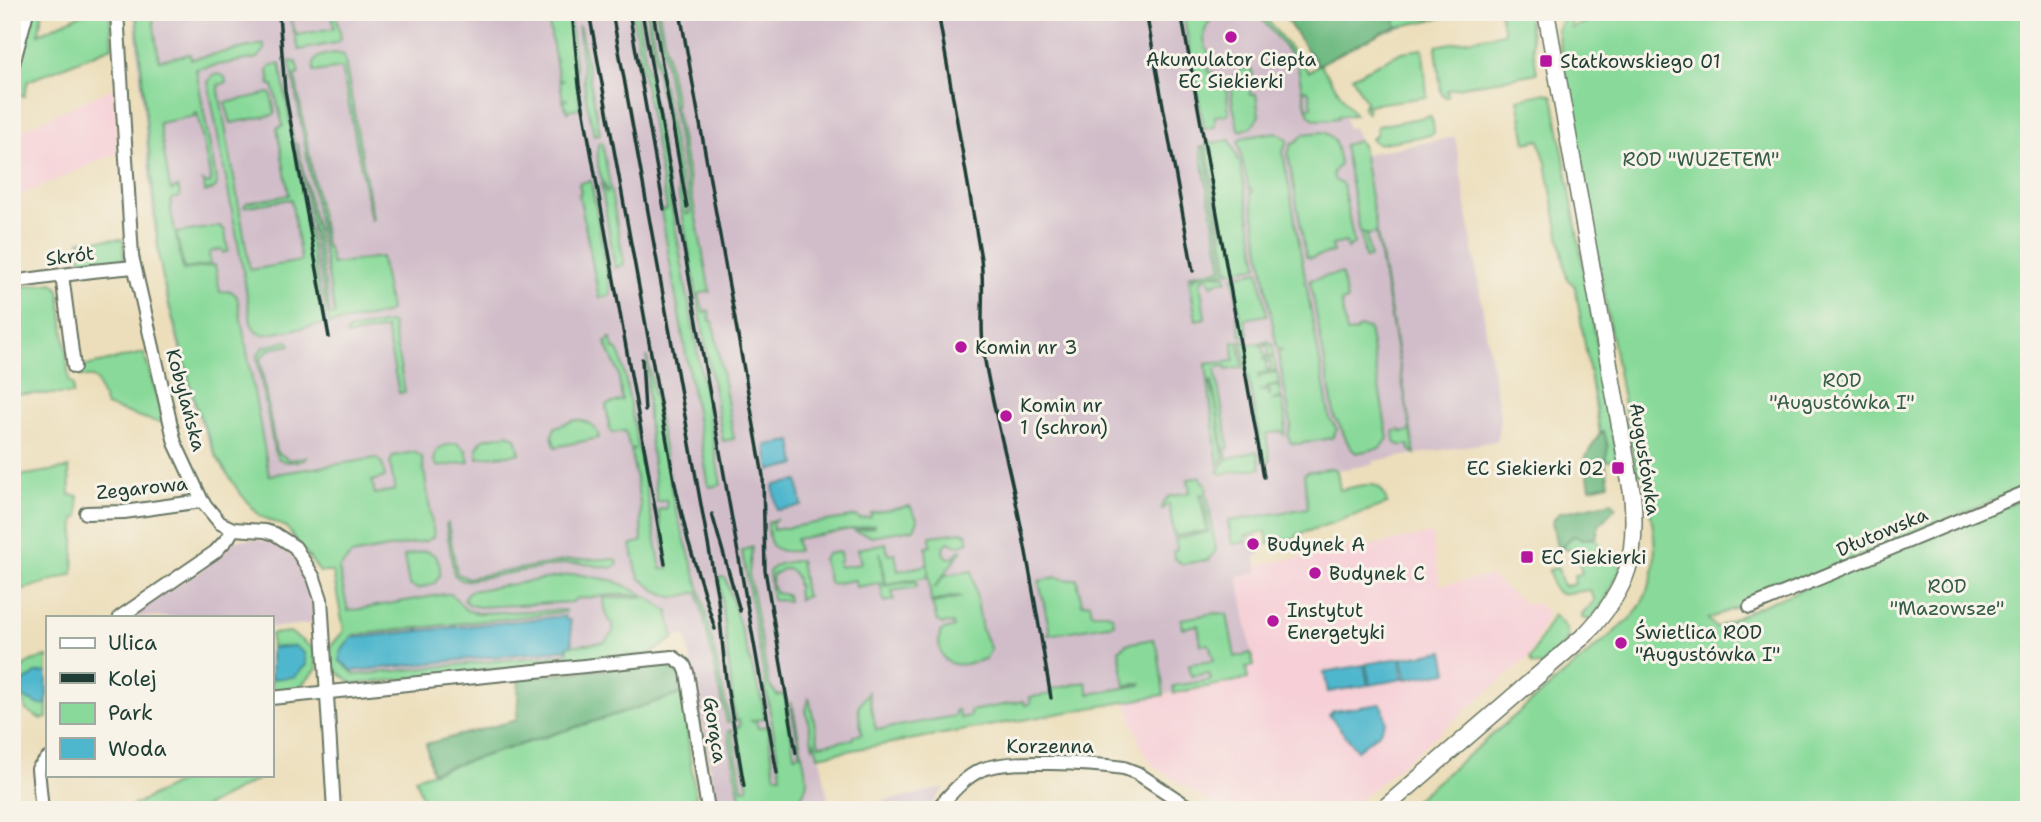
<svg xmlns="http://www.w3.org/2000/svg" width="2041" height="822" viewBox="0 0 2041 822" font-family="'Shantell Sans',sans-serif">
<rect width="100%" height="100%" fill="#f7f3e8"/>
<filter id="ink" filterUnits="userSpaceOnUse"><feTurbulence type="fractalNoise" baseFrequency=".0143" numOctaves="2"/><feDisplacementMap in="SourceGraphic" scale="14" xChannelSelector="R" yChannelSelector="G"/><feConvolveMatrix kernelMatrix="1 2 1 2 8 2 1 2 1" color-interpolation-filters="sRGB"/></filter>
<filter id="wash" filterUnits="userSpaceOnUse"><feTurbulence type="fractalNoise" baseFrequency=".00686" numOctaves="4" result="noise"/><feDisplacementMap in="SourceGraphic" scale="28" xChannelSelector="R" yChannelSelector="G"/><feGaussianBlur stdDeviation="1.57" result="paint"/><feColorMatrix in="noise" values="0 0 0 0 0 0 0 0 0 0 0 0 0 0 0 0 0 1.4 0 .05"/><feComposite in="paint" operator="in"/></filter>
<g filter="url(#wash)">
<rect width="100%" height="100%" fill="#ecdeba"/>
<g fill="#f6cfd7">
<path d="M 114,88 L 117,153 L 12,199 L 12,146 L 16,132 Z"/>
<path d="M 1432,534 L 1440,585 L 1490,576 L 1524,603 L 1538,604 L 1548,613 L 1529,657 L 1348,810 L 1221,810 L 1154,766 L 1148,759 L 1140,744 L 1126,702 L 1248,679 L 1246,667 L 1254,665 L 1238,576 L 1258,572 L 1257,565 Z"/>
</g>
<g fill="#d1bdc9">
<path d="M 134,12 L 1261,12 L 1345,116 L 1348,128 L 1353,127 L 1364,154 L 1455,137 L 1500,417 L 1497,441 L 1374,461 L 1374,464 L 1305,476 L 1309,508 L 1248,535 L 1257,534 L 1261,555 L 1255,556 L 1258,572 L 1238,576 L 1254,666 L 1246,668 L 1248,679 L 820,756 L 830,810 L 717,810 L 686,635 L 672,638 L 650,654 L 354,684 L 329,648 L 344,631 L 333,572 L 320,572 L 286,527 L 260,516 L 239,492 L 210,446 L 194,407 L 165,296 L 154,230 Z"/>
<path d="M 254,539 L 281,545 L 295,559 L 312,589 L 314,623 L 271,628 L 271,617 L 136,617 L 134,613 L 204,569 L 214,559 L 220,557 L 234,540 Z"/>
<path d="M 945,788 L 927,810 L 840,810 Z"/>
</g>
<g fill="#89da9a" stroke="#548c67" stroke-width="2">
<path d="M 33,12 L 42,12 L 39,34 L 86,12 L 110,12 L 112,47 L 28,81 L 24,96 L 13,93 C 12,72 20,50 26,30 L 31,25 Z"/>
<path d="M 136,12 L 152,12 L 159,60 L 190,54 L 191,59 L 264,44 L 264,51 L 257,58 L 196,69 L 217,185 L 214,189 L 205,192 L 204,185 L 205,184 L 203,182 L 210,184 L 211,181 L 197,112 L 194,113 L 195,116 L 159,123 L 170,188 L 172,191 L 174,188 L 178,187 L 177,189 L 179,189 L 180,197 L 171,199 L 171,211 L 183,270 L 215,265 L 220,292 L 231,291 L 237,296 L 269,475 L 376,458 L 382,463 L 385,477 L 372,481 L 375,494 L 395,490 L 390,463 L 393,456 L 414,452 L 422,457 L 434,536 L 426,541 L 351,555 L 339,569 L 348,611 L 445,594 L 451,594 L 466,610 L 478,613 L 565,610 L 566,612 L 353,635 L 340,653 L 340,661 L 355,675 L 568,654 L 568,646 L 605,642 L 613,632 L 613,624 L 608,620 L 603,598 L 647,597 L 668,611 L 674,638 L 650,654 L 354,684 L 330,667 L 329,648 L 344,631 L 333,572 L 320,572 L 286,527 L 260,516 L 239,492 L 216,456 L 196,406 L 165,289 L 159,258 Z"/>
<path d="M 288,12 L 297,35 L 334,28 L 332,12 L 336,12 L 341,39 L 335,43 L 299,50 Z"/>
<path d="M 547,12 L 569,12 L 580,108 L 568,110 L 568,113 L 563,102 L 568,99 L 563,100 L 560,82 L 563,80 L 559,80 Z"/>
<path d="M 632,12 L 637,12 L 721,485 L 709,487 L 661,211 L 667,209 Z"/>
<path d="M 646,12 L 649,12 L 687,214 L 691,213 L 656,12 L 659,12 L 676,105 L 674,106 L 674,111 L 676,111 L 710,292 L 701,293 L 699,296 L 704,312 L 709,311 L 710,321 L 713,321 L 734,439 L 723,441 Z"/>
<path d="M 1183,12 L 1221,12 C 1203,22 1199,40 1211,56 L 1208,60 L 1209,72 C 1229,74 1227,98 1229,114 L 1215,116 L 1215,127 L 1204,129 Z"/>
<path d="M 1256,12 L 1261,12 L 1309,72 L 1320,64 L 1355,115 L 1338,116 L 1338,118 C 1309,123 1308,120 1303,91 L 1307,108 L 1312,107 L 1309,92 L 1306,89 L 1302,90 L 1297,62 Z"/>
<path d="M 1393,12 L 1468,12 L 1397,27 Z"/>
<path d="M 1500,12 L 1527,12 L 1537,73 L 1447,90 L 1448,97 L 1445,97 L 1441,92 L 1436,46 L 1504,33 Z"/>
<path d="M 1611,12 L 2029,12 L 2029,486 L 1708,619 L 1716,628 L 1756,608 L 2029,496 L 2029,810 L 1403,810 L 1632,617 C 1668,573 1653,526 1643,476 L 1636,472 L 1557,30 L 1562,20 L 1571,16 L 1572,28 Z"/>
<path d="M 578,25 L 580,28 L 600,134 L 594,135 L 586,98 Z"/>
<path d="M 1423,49 L 1427,97 L 1367,105 L 1368,113 L 1366,113 L 1363,108 L 1366,101 L 1352,77 L 1402,52 Z"/>
<path d="M 335,53 L 344,55 L 373,219 L 371,220 L 342,68 L 314,72 C 312,55 320,56 335,53 Z"/>
<path d="M 290,61 L 296,62 L 299,74 L 295,75 L 326,247 L 328,247 L 332,264 L 381,257 L 390,310 L 385,314 L 329,324 L 297,143 L 316,229 L 330,315 L 335,315 Z"/>
<path d="M 280,63 L 325,324 L 263,335 L 256,332 L 251,323 L 243,270 L 208,82 L 212,76 L 220,74 L 225,77 L 226,83 L 218,85 L 250,270 L 301,261 L 291,199 L 244,207 L 246,203 L 289,195 L 277,128 L 283,126 L 273,85 L 270,85 L 268,71 L 270,66 Z"/>
<path d="M 1249,68 L 1252,70 L 1254,83 L 1247,74 L 1240,80 L 1244,86 L 1248,83 L 1250,85 L 1250,95 L 1256,94 L 1259,116 L 1251,127 L 1241,131 L 1238,128 C 1235,110 1219,70 1249,68 Z"/>
<path d="M 269,93 L 271,94 L 275,113 L 273,115 L 231,123 L 225,103 Z"/>
<path d="M 1546,93 L 1553,96 L 1612,430 L 1617,456 L 1615,460 L 1605,461 L 1608,447 L 1604,432 L 1600,433 L 1575,286 L 1567,279 L 1546,163 L 1539,140 L 1526,143 L 1518,99 Z"/>
<path d="M 1430,116 L 1433,122 L 1434,133 L 1430,135 L 1377,144 L 1371,139 L 1376,135 L 1377,126 Z"/>
<path d="M 1276,132 L 1288,140 L 1283,152 L 1330,419 L 1337,429 L 1332,438 L 1298,444 L 1291,443 L 1288,436 L 1291,424 L 1278,352 L 1282,351 L 1281,349 L 1277,349 L 1250,192 L 1253,192 L 1252,189 L 1249,189 L 1238,142 L 1241,138 Z"/>
<path d="M 1323,132 C 1338,137 1337,151 1340,164 L 1333,172 L 1334,179 L 1343,185 L 1354,244 L 1347,249 L 1346,242 L 1332,245 L 1333,252 L 1310,258 L 1306,256 L 1288,154 L 1292,143 L 1294,144 L 1304,134 Z"/>
<path d="M 1230,140 L 1240,163 L 1258,266 L 1229,272 L 1206,144 Z"/>
<path d="M 1358,141 L 1362,145 L 1415,454 L 1410,450 L 1409,445 L 1399,445 L 1395,442 L 1394,431 L 1401,430 L 1402,433 L 1411,431 L 1376,233 L 1366,235 L 1370,257 L 1365,258 L 1361,234 L 1367,233 L 1360,232 L 1344,145 Z"/>
<path d="M 602,142 L 624,263 L 623,265 L 615,268 L 601,183 L 607,193 L 608,190 C 597,175 597,161 598,143 Z"/>
<path d="M 1200,147 L 1204,147 L 1226,272 L 1189,276 L 1191,274 L 1222,269 Z"/>
<path d="M 591,181 L 611,295 L 599,298 L 579,194 L 581,193 L 579,183 Z"/>
<path d="M 220,226 L 225,231 L 228,251 L 223,253 L 222,249 L 209,252 L 210,265 L 184,269 L 176,233 Z"/>
<path d="M 123,239 L 124,259 L 122,263 L 81,268 L 80,240 Z"/>
<path d="M 1259,271 L 1267,315 L 1244,319 L 1249,335 L 1241,336 L 1237,316 L 1240,315 L 1233,276 Z"/>
<path d="M 1340,273 L 1342,275 L 1347,300 L 1341,302 L 1347,333 L 1355,332 L 1360,327 L 1369,329 L 1388,439 L 1380,448 L 1356,453 C 1344,444 1345,429 1335,419 L 1310,280 Z"/>
<path d="M 1211,274 L 1226,275 L 1227,281 L 1217,281 L 1217,283 L 1211,285 L 1209,278 L 1200,280 L 1205,318 L 1196,320 L 1189,278 L 1193,280 L 1193,277 Z"/>
<path d="M 53,283 L 57,286 L 60,293 L 69,381 L 73,385 L 73,394 L 12,394 L 12,288 Z"/>
<path d="M 389,323 L 392,323 L 405,392 L 399,393 L 386,329 L 346,336 L 348,330 Z"/>
<path d="M 609,338 L 611,338 L 613,349 L 617,349 L 621,356 L 661,569 L 668,568 L 658,510 L 667,508 L 666,500 L 657,502 L 648,419 L 647,356 L 674,504 L 703,600 L 730,722 L 727,723 L 698,592 L 674,598 L 655,590 L 640,578 L 637,572 L 631,545 L 642,541 L 640,503 L 631,450 L 635,449 L 630,448 L 625,431 L 613,433 L 610,431 L 606,405 L 622,400 L 618,371 L 605,342 L 609,341 Z"/>
<path d="M 1241,340 L 1245,341 L 1246,345 L 1269,341 L 1270,343 L 1258,345 L 1263,346 L 1265,356 L 1269,355 L 1268,347 L 1264,345 L 1272,344 L 1274,356 L 1262,359 L 1265,359 L 1267,370 L 1271,368 L 1270,361 L 1267,362 L 1266,359 L 1274,358 L 1276,370 L 1258,374 L 1259,378 L 1260,375 L 1277,372 L 1279,384 L 1267,386 L 1267,389 L 1259,391 L 1267,391 L 1270,396 L 1269,387 L 1279,386 L 1281,398 L 1271,400 L 1282,399 L 1286,422 L 1284,435 L 1281,431 L 1266,434 L 1270,461 L 1264,462 Z"/>
<path d="M 288,341 L 291,345 L 270,349 L 260,359 L 276,451 L 289,460 L 307,457 L 305,460 C 292,462 280,466 274,451 L 257,357 L 263,347 Z"/>
<path d="M 1238,341 L 1243,367 L 1226,370 L 1225,366 L 1215,368 L 1229,448 L 1225,449 L 1227,459 L 1257,451 L 1261,468 L 1221,474 L 1217,471 L 1226,461 L 1212,381 L 1210,382 L 1216,404 L 1223,460 L 1218,465 L 1206,364 L 1234,361 L 1233,342 Z"/>
<path d="M 144,353 L 164,422 L 153,421 L 106,406 L 97,382 L 93,377 L 81,377 L 81,367 Z"/>
<path d="M 575,420 C 587,420 597,426 599,438 L 555,447 L 552,436 L 555,427 Z"/>
<path d="M 508,434 L 516,438 L 520,453 C 507,457 492,455 478,458 L 477,448 L 483,439 Z"/>
<path d="M 457,443 L 466,450 L 469,462 L 438,467 L 434,461 L 436,451 L 443,446 Z"/>
<path d="M 69,468 L 70,495 L 78,496 L 79,517 L 75,518 L 73,574 L 12,593 L 12,477 Z"/>
<path d="M 1333,468 L 1337,471 L 1340,490 C 1362,486 1382,475 1387,504 L 1297,535 L 1297,537 L 1285,540 L 1285,542 L 1268,544 L 1266,532 L 1246,536 L 1246,542 L 1232,544 L 1228,522 L 1230,521 L 1308,508 L 1304,475 L 1307,472 Z"/>
<path d="M 1201,477 L 1202,482 L 1205,482 L 1216,551 L 1208,560 L 1182,564 L 1175,559 L 1173,552 L 1177,549 L 1175,539 L 1209,532 L 1203,494 L 1200,494 L 1207,531 L 1174,536 L 1169,504 L 1162,509 L 1163,503 L 1168,497 L 1190,492 L 1188,479 Z"/>
<path d="M 910,506 L 918,520 L 914,529 L 871,536 L 854,531 L 875,527 L 875,525 L 796,539 L 798,551 C 774,553 768,549 768,522 L 777,519 L 772,522 L 773,530 L 857,516 L 859,519 L 871,517 L 871,513 Z"/>
<path d="M 448,523 L 457,574 L 467,578 L 569,560 L 612,559 L 617,560 L 618,564 L 612,568 L 579,563 L 564,564 L 463,581 L 454,575 L 446,524 Z"/>
<path d="M 962,532 L 967,534 L 969,542 L 957,546 L 949,542 L 944,545 L 943,552 L 948,558 L 954,557 L 958,551 L 962,550 L 934,588 L 945,575 L 972,571 L 982,630 L 991,650 L 985,659 C 968,664 945,672 940,649 C 939,642 938,638 941,631 L 954,627 L 953,623 L 942,624 L 937,621 L 932,603 L 962,597 L 955,596 L 931,602 L 926,547 L 931,546 L 930,536 Z"/>
<path d="M 1573,536 L 1591,539 L 1596,538 C 1604,557 1615,555 1621,569 L 1603,604 L 1589,620 L 1582,618 L 1582,615 L 1595,600 L 1590,590 L 1560,594 L 1553,587 L 1549,570 L 1558,568 L 1563,586 L 1575,584 L 1574,575 L 1582,574 L 1577,552 L 1561,548 Z"/>
<path d="M 886,543 L 888,554 L 895,553 L 898,571 L 928,565 L 928,577 L 886,584 L 880,552 L 884,586 L 916,581 L 917,587 L 892,591 L 894,600 L 884,602 L 880,583 L 856,587 L 855,580 L 831,584 L 829,582 L 823,560 L 827,554 L 840,552 L 841,561 L 838,562 L 839,567 L 861,564 L 858,549 Z"/>
<path d="M 752,547 L 749,573 L 769,685 L 778,696 L 782,694 L 786,700 L 794,755 L 800,754 L 790,702 L 793,707 L 807,779 C 806,808 770,815 747,806 L 739,794 L 728,731 L 732,730 L 742,789 L 748,788 L 736,727 L 740,726 L 739,720 L 735,720 L 720,585 L 720,577 L 723,577 L 726,579 L 762,701 L 765,718 L 750,721 L 756,721 L 758,728 L 767,726 L 775,775 L 781,775 L 742,551 Z"/>
<path d="M 424,551 C 437,552 441,563 440,575 L 435,583 L 418,589 L 409,585 L 404,556 Z"/>
<path d="M 800,560 L 805,594 L 807,596 L 799,600 L 797,591 L 799,586 L 797,585 C 798,576 793,569 783,569 L 773,575 L 771,584 L 776,593 L 787,595 L 788,601 L 772,600 L 769,572 C 775,562 788,563 800,560 Z"/>
<path d="M 576,574 L 615,581 L 644,595 L 612,595 L 575,599 L 573,602 L 479,607 L 470,605 L 464,600 L 466,594 L 470,591 Z"/>
<path d="M 1056,577 L 1069,580 L 1077,579 L 1082,604 L 1090,603 L 1092,613 L 1108,613 L 1113,617 L 1114,624 L 1048,635 L 1050,632 L 1039,581 Z"/>
<path d="M 1216,613 L 1227,614 L 1235,657 L 1251,653 L 1254,666 L 1246,668 L 1248,679 L 1174,693 L 1173,686 L 1211,680 L 1209,673 L 1191,676 L 1189,664 L 1214,661 L 1209,644 L 1201,645 L 1198,625 L 1183,628 L 1181,619 Z"/>
<path d="M 1553,615 C 1562,623 1569,628 1567,641 L 1542,666 L 1532,664 L 1530,659 Z"/>
<path d="M 290,632 L 314,649 L 317,669 L 297,690 L 271,693 L 271,634 Z"/>
<path d="M 1153,639 L 1158,650 L 1164,695 L 818,756 L 815,742 L 813,747 L 806,710 L 809,697 L 819,745 L 853,739 L 853,736 L 862,734 L 858,707 L 868,692 L 876,730 L 955,716 L 955,711 L 958,710 L 960,718 L 970,716 L 970,711 L 1024,701 L 1025,705 L 1030,704 L 1030,697 L 1052,694 L 1052,689 L 1086,682 L 1089,694 L 1141,685 L 1141,683 L 1125,686 L 1119,650 L 1126,644 Z"/>
<path d="M 47,657 L 47,718 L 41,719 L 26,710 L 22,695 L 19,671 L 31,661 Z"/>
<path d="M 684,693 L 690,759 L 698,810 L 427,810 L 415,778 Z"/>
<path d="M 193,775 L 266,775 L 199,810 L 124,810 Z"/>
</g>
<g fill="#6eba82" stroke="#467c5b" stroke-width="2">
<path d="M 1289,12 L 1393,12 L 1397,27 L 1382,32 L 1318,65 L 1285,18 Z"/>
<path d="M 1604,432 L 1608,447 L 1605,461 L 1609,484 L 1590,488 L 1585,458 L 1600,433 Z"/>
<path d="M 1612,502 L 1616,507 L 1599,525 L 1596,538 L 1583,539 L 1573,536 L 1561,548 L 1557,547 L 1552,522 L 1559,513 Z"/>
<path d="M 668,663 L 681,672 L 684,693 L 432,772 L 426,744 L 517,720 L 519,678 Z"/>
</g>
<g fill="#4fb7cd" stroke="#377a80" stroke-width="2">
<path d="M 792,441 L 796,465 L 770,470 L 766,445 Z"/>
<path d="M 798,481 L 802,506 L 777,510 L 773,485 Z"/>
<path d="M 565,616 L 566,620 L 570,620 L 572,645 L 567,646 L 567,649 L 353,671 L 340,661 L 340,653 L 351,638 Z"/>
<path d="M 295,646 L 304,653 L 306,665 L 294,677 L 271,679 L 271,648 Z"/>
<path d="M 1444,651 L 1448,672 L 1406,679 L 1402,658 Z"/>
<path d="M 1400,658 L 1403,679 L 1370,685 L 1366,664 Z"/>
<path d="M 1364,665 L 1368,685 L 1328,692 L 1324,672 Z"/>
<path d="M 47,672 L 47,704 L 40,705 L 22,697 L 20,685 L 36,673 Z"/>
<path d="M 1380,704 L 1383,707 L 1386,721 L 1379,733 L 1357,750 L 1329,715 L 1333,711 Z"/>
</g>
</g>
<g filter="url(#ink)">
<g fill="none" stroke-linecap="round" stroke-linejoin="round">
<g stroke="#677563" stroke-width="16">
<g id="minor">
<path d="M 117,12 L 132,256 L 175,443 L 202,501 L 220,523 L 233,529 L 265,531 L 275,534 L 295,547 L 314,578 L 321,599 L 322,614 L 334,810"/>
<path d="M 12,68 L 27,12"/>
<path d="M 62,275 L 74,367"/>
<path d="M 12,282 L 92,271 L 134,267"/>
<path d="M 86,513 L 124,512 L 202,501"/>
<path d="M 1750,607 L 2029,491"/>
<path d="M 120,617 L 215,552 L 228,538 L 233,529"/>
<path d="M 271,698 L 673,657 L 684,665 L 687,672 L 708,810"/>
<path d="M 42,810 L 38,769 L 47,759"/>
<path d="M 936,810 C 950,795 963,778 981,770 C 1007,758 1094,764 1124,768 L 1137,773 L 1193,810"/>
</g>
</g>
<g stroke="#677563" stroke-width="19">
<path id="tertiary" d="M 1382,810 L 1586,634 C 1629,588 1638,555 1632,493 L 1546,12"/>
</g>
<use href="#minor" stroke="#fff" stroke-width="12"/>
<use href="#tertiary" stroke="#fff" stroke-width="16"/>
<g stroke="#1f3d34" stroke-width="3.5">
<path d="M 572,12 L 579,85 L 665,564"/>
<path d="M 589,12 L 674,480 L 688,541 L 715,629"/>
<path d="M 612,12 L 718,599 L 726,680 L 744,786"/>
<path d="M 629,12 L 664,209"/>
<path d="M 642,12 L 777,773"/>
<path d="M 653,12 L 687,207"/>
<path d="M 680,12 L 763,476 L 765,570 L 796,753"/>
<path d="M 938,12 L 981,259 C 985,291 979,323 984,355 C 992,405 1006,453 1016,502 C 1030,567 1040,632 1051,698"/>
<path d="M 1028,12 L 1029,14"/>
<path d="M 1146,12 L 1193,271"/>
<path d="M 1181,12 L 1264,477"/>
<path d="M 279,15 L 285,91 L 329,337"/>
<path d="M 642,359 L 645,411"/>
<path d="M 712,514 L 740,611"/>
</g>
</g>
</g>
<g fill="#b5179e" stroke="#f7f3e8" stroke-width="2.5">
<circle cx="1231" cy="37" r="7"/>
<rect x="1539" y="54" width="14" height="14" rx="3.5"/>
<circle cx="961" cy="347" r="7"/>
<circle cx="1006" cy="416" r="7"/>
<rect x="1611" y="461" width="14" height="14" rx="3.5"/>
<circle cx="1253" cy="544" r="7"/>
<rect x="1520" y="550" width="14" height="14" rx="3.5"/>
<circle cx="1315" cy="573" r="7"/>
<circle cx="1273" cy="621" r="7"/>
<circle cx="1621" cy="643" r="7"/>
</g>
<g text-anchor="middle" dominant-baseline="central" stroke-width="6" stroke-linejoin="round" paint-order="stroke">
<g font-size="19" fill="#1f3d34" stroke="#f7f3e8" text-anchor="start">
<text x="1231" y="59" text-anchor="middle">Akumulator Ciepła<tspan x="1231" dy="22">EC Siekierki</tspan></text>
<text x="1560" y="61">Statkowskiego 01</text>
<text x="975" y="347">Komin nr 3</text>
<text x="1020" y="405">Komin nr<tspan x="1020" dy="22">1 (schron)</tspan></text>
<text x="1604" y="468" text-anchor="end">EC Siekierki 02</text>
<text x="1267" y="544">Budynek A</text>
<text x="1541" y="557">EC Siekierki</text>
<text x="1329" y="573">Budynek C</text>
<text x="1287" y="610">Instytut<tspan x="1287" dy="22">Energetyki</tspan></text>
<text x="1635" y="632">Świetlica ROD<tspan x="1635" dy="22">"Augustówka I"</tspan></text>
</g>
<g font-size="19" fill="#345c48" stroke="#f7f3e8">
<text x="1701" y="159">ROD "WUZETEM"</text>
<text x="1842" y="380">ROD<tspan x="1842" dy="22">"Augustówka I"</tspan></text>
<text x="1947" y="586">ROD<tspan x="1947" dy="22">"Mazowsze"</tspan></text>
</g>
<g font-size="19" fill="#1f3d34" stroke="#f7f3e8">
<text transform="translate(70 256) rotate(-8)">Skrót</text>
<text transform="translate(186 400) rotate(75)">Kobylańska</text>
<text transform="translate(1645 459) rotate(81)">Augustówka</text>
<text transform="translate(142 488) rotate(-6)">Zegarowa</text>
<text transform="translate(1882 532) rotate(-23)">Dłutowska</text>
<text transform="translate(715 730) rotate(81)">Gorąca</text>
<text x="1050" y="746">Korzenna</text>
</g>
</g>
<rect width="2041" height="822" fill="none" stroke="#f7f3e8" stroke-width="42"/>
<rect x="46" y="616" width="228" height="161" fill="#f7f3e8" stroke="#a1aaa0" stroke-width="2"/>
<rect x="60" y="638" width="35" height="10" fill="#ffffff" stroke="#a1aaa0" stroke-width="2"/>
<text x="108" y="650" font-size="21" fill="#1f3d34">Ulica</text>
<rect x="60" y="673" width="35" height="10" fill="#1f3d34" stroke="#a1aaa0" stroke-width="2"/>
<text x="108" y="686" font-size="21" fill="#1f3d34">Kolej</text>
<rect x="60" y="703" width="35" height="21" fill="#89da9a" stroke="#a1aaa0" stroke-width="2"/>
<text x="108" y="720" font-size="21" fill="#1f3d34">Park</text>
<rect x="60" y="738" width="35" height="21" fill="#4fb7cd" stroke="#a1aaa0" stroke-width="2"/>
<text x="108" y="756" font-size="21" fill="#1f3d34">Woda</text>
</svg>
